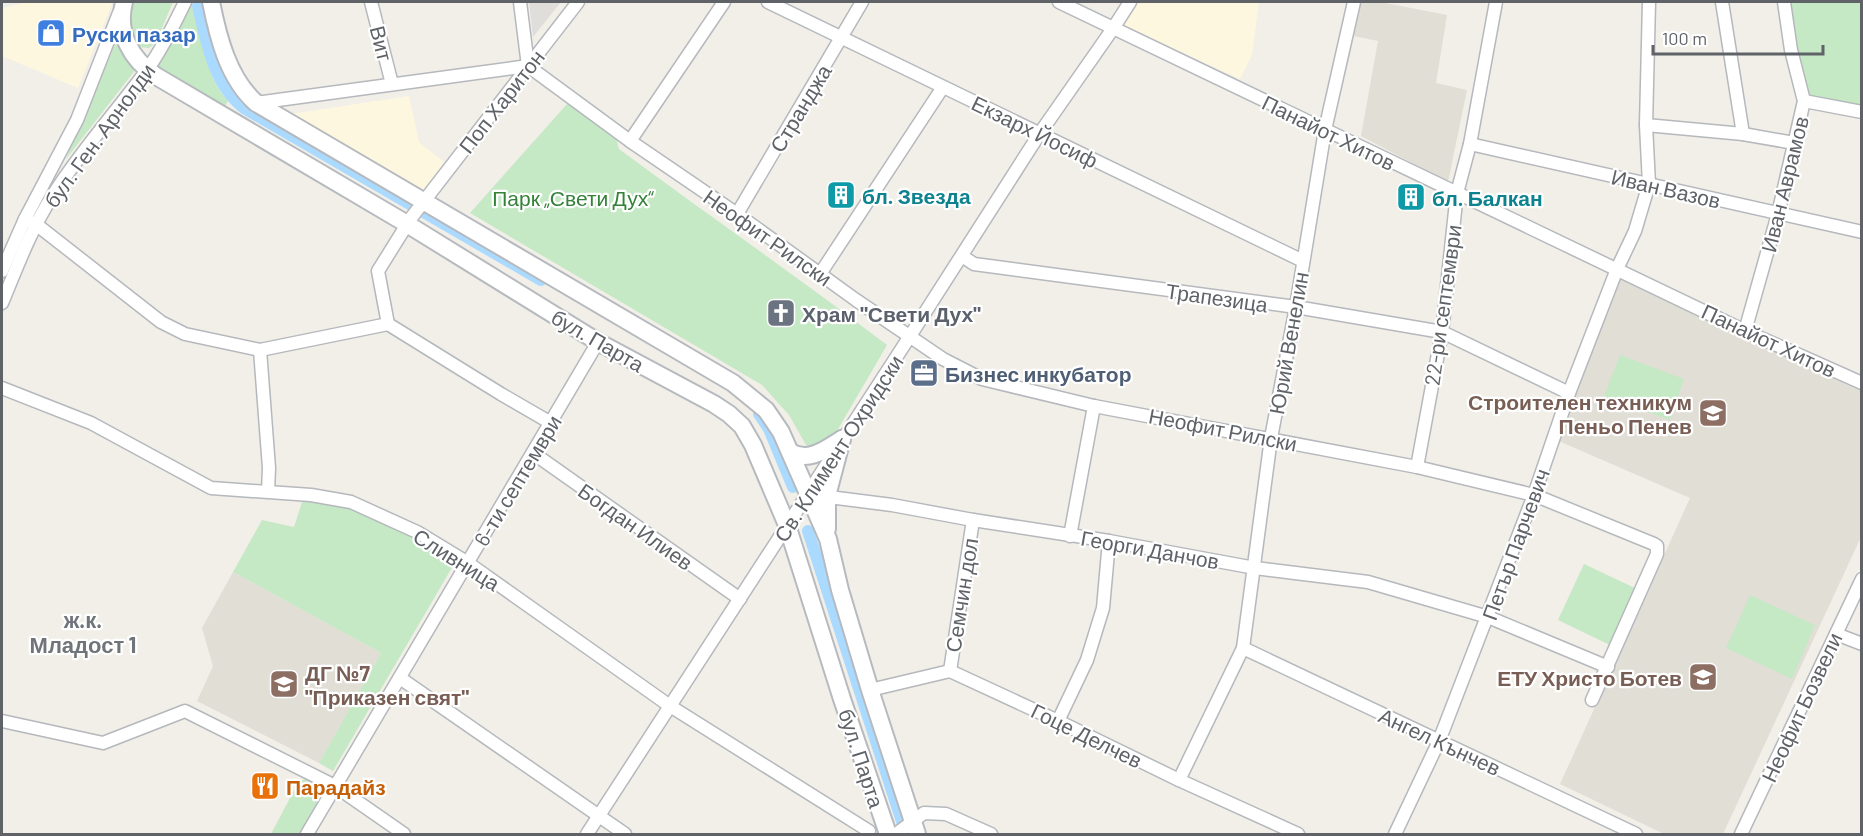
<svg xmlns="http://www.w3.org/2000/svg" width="1863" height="836" viewBox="0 0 1863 836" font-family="Barlow,sans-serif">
<rect width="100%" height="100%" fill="#f1efe8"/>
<g fill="#fef7e0">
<path d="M 28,2 L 113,2 L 78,88 L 2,56 L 3,8 Z"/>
<path d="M 1139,2 L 1259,2 L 1252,55 L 1240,79 L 1124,26 Z"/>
<path d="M 409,96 L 419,142 L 444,162 L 424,190 L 377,163 L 358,162 L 285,121 L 291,114 Z"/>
</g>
<path fill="#e0deda" d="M 529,2 L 561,2 L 533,37 Z"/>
<g fill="#e1ded6">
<path d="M 1361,2 L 1380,2 L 1447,15 L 1436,83 L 1467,90 L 1448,182 L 1361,136 L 1378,41 L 1354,36 Z"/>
<path d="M 1618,276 L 1861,386 L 1861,537 L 1723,834 L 1664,834 L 1560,784 L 1690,498 L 1554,439 Z"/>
<path d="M 233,572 L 381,653 L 319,763 L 197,701 L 213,666 L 202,628 Z"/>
</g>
<g fill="#c5e8c5">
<path d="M 131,2 L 173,2 L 156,42 L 149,48 L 139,47 C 127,34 130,17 131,2 Z"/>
<path d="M 1784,2 L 1861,2 L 1861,112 L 1804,101 Z"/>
<path d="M 195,4 C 202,37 204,75 228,101 L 225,106 L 155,70 L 191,5 Z"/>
<path d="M 117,40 L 136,69 L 66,159 Z"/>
<path d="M 568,103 L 616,138 L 619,149 C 708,215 799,278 887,345 L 834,436 L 818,446 L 806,445 L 789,415 L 762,385 L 470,213 Z"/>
<path d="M 1620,355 L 1684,379 L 1670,420 L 1604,396 Z"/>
<path d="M 304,496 L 348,502 L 457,559 L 333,771 L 319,763 L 381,653 L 233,572 L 262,520 L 294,527 Z"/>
<path d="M 1584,564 L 1639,590 L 1614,647 L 1558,620 Z"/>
<path d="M 1750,595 L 1815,625 L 1792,679 L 1726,648 Z"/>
<path d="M 306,778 L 326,787 L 299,834 L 271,834 L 298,783 Z"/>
</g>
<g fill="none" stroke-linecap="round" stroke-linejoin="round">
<g stroke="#aadaff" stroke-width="12">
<path d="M 198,6 C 207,43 213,84 244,108 L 541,280"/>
<path d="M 759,414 L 769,429 L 793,487"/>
<path d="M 808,531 L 906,834"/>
</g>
<g stroke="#b5b8bc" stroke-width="15">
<g id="street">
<path d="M 371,2 L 392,84"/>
<path d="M 520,2 L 528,66"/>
<path d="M 768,2 L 1303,261"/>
<path d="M 1059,2 L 1745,331 L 1862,383"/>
<path d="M 1804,101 L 1862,112"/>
<path d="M 256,103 L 528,66 L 630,141 L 737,214 L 856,300 L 943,359 L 982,379 L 1094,406 L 1417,467 L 1534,495 L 1654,544 L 1657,546 L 1657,554 L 1592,700"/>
<path d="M 1646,125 L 1743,134 L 1722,2"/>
<path d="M 1743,134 L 1794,143"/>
<path d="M 630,141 L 724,2"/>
<path d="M 1470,144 L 1862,232"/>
<path d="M 737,214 L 862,2"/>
<path d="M 25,219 L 37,225 L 161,322 L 185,334 L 260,350 L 388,324"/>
<path d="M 962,256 L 974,264 L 1296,307 L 1442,332 L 1569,393"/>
<path d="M 2,271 L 25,219 L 77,120 L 119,13"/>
<path d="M 820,274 L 943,87"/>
<path d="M 2,303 C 17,267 31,229 53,195 C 81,151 116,112 147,70 C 162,49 174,25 185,2"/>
<path d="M 1745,331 L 1778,214 L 1804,101 L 1791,50 L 1784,2"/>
<path d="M 260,350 L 269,468 L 268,491"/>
<path d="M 2,388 L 91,423 L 211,488 L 311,495 L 351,502 L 417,532 L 468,563 L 670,706 L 869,831"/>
<path d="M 551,423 L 501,394 L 388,324 L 378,271 L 411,218 L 578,2"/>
<path d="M 533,453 L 740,599"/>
<path d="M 1417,467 L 1442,332 L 1457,193 L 1470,144 L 1496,2"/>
<path d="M 821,496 L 892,505 L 973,520 L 1109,541 L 1255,568 L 1368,582 L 1488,617 L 1608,667"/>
<path d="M 1070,536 L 1094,406"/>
<path d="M 1836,634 L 1862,644"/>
<path d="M 1243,648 L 1636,834"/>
<path d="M 950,671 L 973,520"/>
<path d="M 400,678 L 625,834"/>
<path d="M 870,690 L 950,671 L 1058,721 L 1179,780 L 1298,834"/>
<path d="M 2,721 L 103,743 L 185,711 L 335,786 L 404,834"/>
<path d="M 1058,721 L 1087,660 L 1103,608 L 1109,541"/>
<path d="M 1179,780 L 1243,648 L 1271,438 L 1296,307 L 1325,130 L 1354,2"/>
<path d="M 307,834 L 598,342"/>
<path d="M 587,834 L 910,336 L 1040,133 L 1114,27 L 1130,2"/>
<path d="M 896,834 L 924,813 L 946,814 L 991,834"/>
<path d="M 1395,834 L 1439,741 L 1534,495 L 1569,393 L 1617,269 L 1635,231 L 1649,184 L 1646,125 L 1649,2"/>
<path d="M 1741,834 L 1862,579"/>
</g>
</g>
<g stroke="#b6babf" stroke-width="20">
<g id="secondary">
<path d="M 124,2 C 116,33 131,59 156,76 L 407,224 L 598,342 L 714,404 L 729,414 L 742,426 L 753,445 L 787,525 L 842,699 L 888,834"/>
<path d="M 211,2 C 218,37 228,78 256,103 L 733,383 L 766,410 L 781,432 L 828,539 L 840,590 L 870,690 L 917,834"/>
<path d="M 790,452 C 809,463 826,449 842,439"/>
<path d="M 827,529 L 827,496 L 842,439"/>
</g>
</g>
<use href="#street" stroke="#fff" stroke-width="12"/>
<use href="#secondary" stroke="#fff" stroke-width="16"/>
</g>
<defs>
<g id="shop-square" transform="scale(1.5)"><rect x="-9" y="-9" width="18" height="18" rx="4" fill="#3f7fe0" stroke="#fff"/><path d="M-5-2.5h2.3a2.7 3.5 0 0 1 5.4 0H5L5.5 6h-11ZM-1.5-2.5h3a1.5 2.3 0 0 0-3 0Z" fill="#fff"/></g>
<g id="building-square" transform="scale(1.5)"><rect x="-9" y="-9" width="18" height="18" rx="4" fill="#0f9aa8" stroke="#fff"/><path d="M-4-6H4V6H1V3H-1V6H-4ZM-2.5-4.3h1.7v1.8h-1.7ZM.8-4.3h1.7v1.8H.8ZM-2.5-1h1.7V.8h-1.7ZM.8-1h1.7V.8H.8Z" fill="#fff"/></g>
<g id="church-square" transform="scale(1.5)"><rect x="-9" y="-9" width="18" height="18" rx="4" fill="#6b7280" stroke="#fff"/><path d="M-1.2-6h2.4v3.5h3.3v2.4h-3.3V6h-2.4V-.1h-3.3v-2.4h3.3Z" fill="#fff"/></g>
<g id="office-square" transform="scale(1.5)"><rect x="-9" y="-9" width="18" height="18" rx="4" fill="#5c6f8a" stroke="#fff"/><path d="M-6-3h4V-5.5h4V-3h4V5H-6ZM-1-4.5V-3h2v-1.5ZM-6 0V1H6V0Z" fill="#fff"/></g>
<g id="school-square" transform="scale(1.5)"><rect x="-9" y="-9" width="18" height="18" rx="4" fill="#8d6e63" stroke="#fff"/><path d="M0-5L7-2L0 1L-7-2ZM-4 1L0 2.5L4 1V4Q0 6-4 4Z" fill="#fff"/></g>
<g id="restaurant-square" transform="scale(1.5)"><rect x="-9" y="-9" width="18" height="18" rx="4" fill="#e8710a" stroke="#fff"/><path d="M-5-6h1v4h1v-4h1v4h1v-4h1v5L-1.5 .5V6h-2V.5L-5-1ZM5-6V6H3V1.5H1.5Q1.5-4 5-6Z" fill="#fff"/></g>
</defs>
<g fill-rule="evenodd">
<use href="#shop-square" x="51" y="33"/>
<use href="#building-square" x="841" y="195"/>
<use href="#building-square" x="1411" y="197"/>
<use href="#church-square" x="781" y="313"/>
<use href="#office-square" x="924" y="373"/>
<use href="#school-square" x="1713" y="413"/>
<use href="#school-square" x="1703" y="677"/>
<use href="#school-square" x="284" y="684"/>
<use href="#restaurant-square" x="265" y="786"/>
</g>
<g text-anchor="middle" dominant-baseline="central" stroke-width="4.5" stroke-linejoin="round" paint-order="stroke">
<g font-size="21" font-weight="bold" fill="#366cbe" stroke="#fff" text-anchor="start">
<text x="72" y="33">Руски пазар</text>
</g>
<g font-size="21" fill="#5f6368" stroke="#fff">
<text transform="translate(382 43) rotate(76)">Вит</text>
<text transform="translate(501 101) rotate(-52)">Поп Харитон</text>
<text transform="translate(800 108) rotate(-59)">Странджа</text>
<text transform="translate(1035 131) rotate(26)">Екзарх Йосиф</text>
<text transform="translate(1329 132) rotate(26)">Панайот Хитов</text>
<text transform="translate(99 135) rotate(-54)">бул. Ген. Арнолди</text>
<text transform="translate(1784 184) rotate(-76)">Иван Аврамов</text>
<text transform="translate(1666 188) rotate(13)">Иван Вазов</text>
<text transform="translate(768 237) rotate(35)">Неофит Рилски</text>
<text transform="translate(1217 297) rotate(8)">Трапезица</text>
<text transform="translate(1442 305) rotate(-82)">22-ри септември</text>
<text transform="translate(598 340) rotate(30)">бул. Парта</text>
<text transform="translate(1769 340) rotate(25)">Панайот Хитов</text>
<text transform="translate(1288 343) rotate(-80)">Юрий Венелин</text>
<text transform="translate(1223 429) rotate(11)">Неофит Рилски</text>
<text transform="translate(838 448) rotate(-57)">Св. Климент Охридски</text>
<text transform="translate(517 480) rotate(-59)">6-ти септември</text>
<text transform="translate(636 526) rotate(35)">Богдан Илиев</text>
<text transform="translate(1515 544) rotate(-70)">Петър Парчевич</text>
<text transform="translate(1150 549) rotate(10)">Георги Данчов</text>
<text transform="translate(457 559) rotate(32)">Сливница</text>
<text transform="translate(961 595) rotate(-81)">Семчин дол</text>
<text transform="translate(1801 707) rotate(-65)">Неофит Бозвели</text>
<text transform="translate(1087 735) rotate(26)">Гоце Делчев</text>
<text transform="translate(1440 741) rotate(25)">Ангел Кънчев</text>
<text transform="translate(862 758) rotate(72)">бул. Парта</text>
</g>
<g font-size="21" font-weight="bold" fill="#0d838f" stroke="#fff" text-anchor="start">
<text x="862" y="195">бл. Звезда</text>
<text x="1432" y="197">бл. Балкан</text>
</g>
<g font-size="21" fill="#348238" stroke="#fff">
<text x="573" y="197">Парк „Свети Дух“</text>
</g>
<g font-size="21" font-weight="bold" fill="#5b616d" stroke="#fff" text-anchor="start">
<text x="802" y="313">Храм "Свети Дух"</text>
</g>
<g font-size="21" font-weight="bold" fill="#4e5e75" stroke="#fff" text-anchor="start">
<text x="945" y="373">Бизнес инкубатор</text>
</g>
<g font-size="21" font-weight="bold" fill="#785e54" stroke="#fff" text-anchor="end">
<text x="1692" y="401">Строителен техникум<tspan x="1692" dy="24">Пеньо Пенев</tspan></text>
<text x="305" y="672" text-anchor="start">ДГ №7<tspan x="305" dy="24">"Приказен свят"</tspan></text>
<text x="1682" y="677">ЕТУ Христо Ботев</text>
</g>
<g font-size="21" font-weight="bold" fill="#c56008" stroke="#fff" text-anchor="start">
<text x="286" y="786">Парадайз</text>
</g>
<g font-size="22" font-weight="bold" fill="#70757a" stroke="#fff">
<text x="83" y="619">ж.к.<tspan x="83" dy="25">Младост 1</tspan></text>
</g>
</g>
<rect width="1863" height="836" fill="none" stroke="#5f6368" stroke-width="6"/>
<path d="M1653 45v9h170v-9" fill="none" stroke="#5f6368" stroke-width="3"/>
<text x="1662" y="45" font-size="18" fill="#5f6368" stroke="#ffffff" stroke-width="4.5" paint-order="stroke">100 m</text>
</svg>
